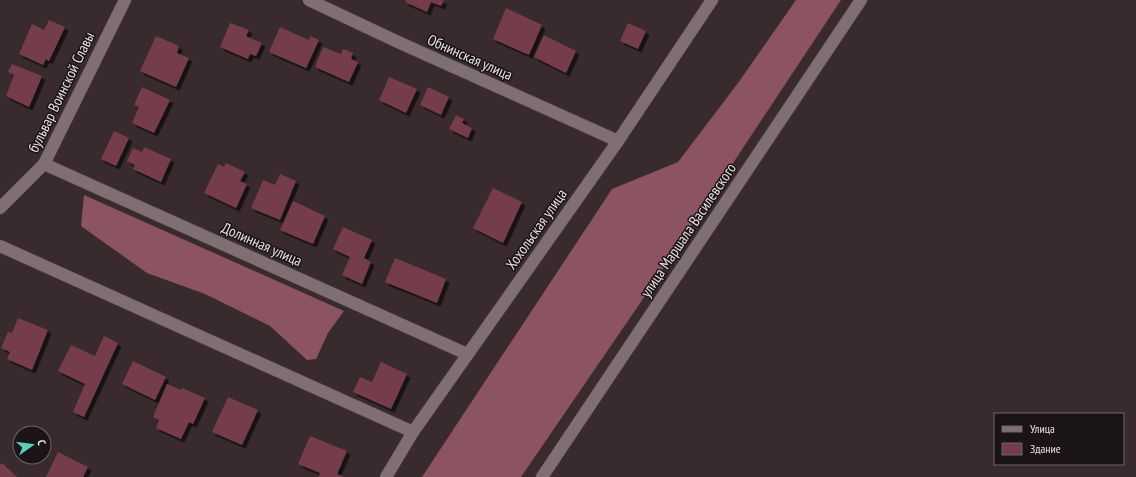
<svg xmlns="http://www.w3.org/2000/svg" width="1136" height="477" viewBox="0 0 1136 477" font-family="'PT Sans Narrow',sans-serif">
<defs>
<filter id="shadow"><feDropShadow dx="3.5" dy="3.5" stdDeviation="0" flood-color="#0009"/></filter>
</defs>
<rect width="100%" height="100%" fill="#382a2d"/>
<g fill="#8c5362">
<path d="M 796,0 L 841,0 L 647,293 L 521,477 L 422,477 L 612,189 L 678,162 L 738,83 Z"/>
<path d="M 84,195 L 344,311 L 328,333 L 316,359 L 307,360 L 270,326 L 205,294 L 147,273 L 81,226 Z"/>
</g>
<g fill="#743d4c" filter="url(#shadow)">
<path d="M 406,0 L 444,0 L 441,6 L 431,2 L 427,12 L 405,2 Z"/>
<path d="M 506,8 L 542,25 L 529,55 L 493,39 Z"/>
<path d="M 49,20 L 65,27 L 49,61 L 46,59 L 43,65 L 19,54 L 32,24 L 44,30 Z"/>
<path d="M 230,23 L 249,30 L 246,36 L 262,43 L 256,56 L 250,54 L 248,59 L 220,47 Z"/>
<path d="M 628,23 L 646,31 L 638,49 L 620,41 Z"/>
<path d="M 280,27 L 309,40 L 310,36 L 319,40 L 306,68 L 269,52 Z"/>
<path d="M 544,35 L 576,51 L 566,73 L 534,57 Z"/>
<path d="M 156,36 L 179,46 L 177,53 L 189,58 L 176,87 L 140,71 Z"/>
<path d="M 323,47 L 341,54 L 343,49 L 353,53 L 351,59 L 358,62 L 349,82 L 315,67 Z"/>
<path d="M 12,64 L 42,76 L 29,107 L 6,96 L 14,75 L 8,72 Z"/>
<path d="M 389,77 L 417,89 L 406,113 L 379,100 Z"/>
<path d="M 142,87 L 170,100 L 154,133 L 132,123 L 139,107 L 134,105 Z"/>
<path d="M 428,87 L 449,97 L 441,115 L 420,105 Z"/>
<path d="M 456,115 L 464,119 L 462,123 L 472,128 L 468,138 L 449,129 Z"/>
<path d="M 114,131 L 129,138 L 116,166 L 101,159 Z"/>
<path d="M 144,147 L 171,159 L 161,182 L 133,169 L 135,165 L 127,161 L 133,148 L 142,152 Z"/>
<path d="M 226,163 L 245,172 L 240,181 L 247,184 L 236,208 L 204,193 L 218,164 L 224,167 Z"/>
<path d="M 280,174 L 296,181 L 280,220 L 251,208 L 263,180 L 275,185 Z"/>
<path d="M 493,188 L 522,202 L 503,243 L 473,228 Z"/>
<path d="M 293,201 L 325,216 L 313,244 L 280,230 Z"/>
<path d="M 343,227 L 372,240 L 364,258 L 371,262 L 362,284 L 342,275 L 350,257 L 333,249 Z"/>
<path d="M 395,258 L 446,279 L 437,303 L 385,282 Z"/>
<path d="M 18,318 L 48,330 L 32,370 L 7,359 L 10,352 L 1,348 L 8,332 L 12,333 Z"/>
<path d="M 104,336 L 118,343 L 84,417 L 73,412 L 85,384 L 58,371 L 71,345 L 95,356 Z"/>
<path d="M 133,361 L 166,377 L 155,400 L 122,384 Z"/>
<path d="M 381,362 L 407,374 L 391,409 L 353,392 L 360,377 L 372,382 Z"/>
<path d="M 167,384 L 181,390 L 182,388 L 205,398 L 193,424 L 189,422 L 181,439 L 156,428 L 159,420 L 153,417 Z"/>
<path d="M 228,397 L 258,410 L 242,445 L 212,432 Z"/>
<path d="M 310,436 L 347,451 L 337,474 L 344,477 L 319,477 L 320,473 L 298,464 Z"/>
<path d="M 58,452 L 88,467 L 83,477 L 46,477 Z"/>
<path d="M 2,463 L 17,477 L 0,477 L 0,465 Z"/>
</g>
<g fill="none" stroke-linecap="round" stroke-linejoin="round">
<g stroke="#54474a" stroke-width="13">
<g id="minor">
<path d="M 309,0 L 398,42 L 618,141"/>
<path d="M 44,164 L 467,354"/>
<path d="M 0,208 L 44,164 L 125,0"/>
<path d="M 0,246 L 413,432"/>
<path d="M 386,477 L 413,432 L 618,141 L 712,0"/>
<path d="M 542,477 L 861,0"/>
</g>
</g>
<use href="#minor" stroke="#7f6e72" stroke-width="12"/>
</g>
<g text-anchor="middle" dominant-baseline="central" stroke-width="3" stroke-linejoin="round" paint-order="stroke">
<g font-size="15" fill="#e9dfe1" stroke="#1b1416">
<text transform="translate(470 57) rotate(24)">Обнинская улица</text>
<text transform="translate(61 92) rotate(-64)">бульвар Воинской Славы</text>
<text transform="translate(536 229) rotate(-55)">Хохольская улица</text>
<text transform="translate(688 230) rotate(-56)">улица Маршала Василевского</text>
<text transform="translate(262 244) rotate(24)">Долинная улица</text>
</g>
</g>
<rect x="994" y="413" width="130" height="52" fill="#1b1416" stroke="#6d6567"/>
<rect x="1002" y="426" width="20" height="6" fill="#7f6e72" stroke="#6d6567"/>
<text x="1030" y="433" font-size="12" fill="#e9dfe1">Улица</text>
<rect x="1002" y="443" width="20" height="12" fill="#743d4c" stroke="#6d6567"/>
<text x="1030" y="453" font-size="12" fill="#e9dfe1">Здание</text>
<g transform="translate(32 445) rotate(76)"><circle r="19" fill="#1b1416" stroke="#6d6567"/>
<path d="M0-3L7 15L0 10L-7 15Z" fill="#59cebf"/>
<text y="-6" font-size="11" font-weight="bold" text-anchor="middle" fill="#e9dfe1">С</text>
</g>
</svg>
